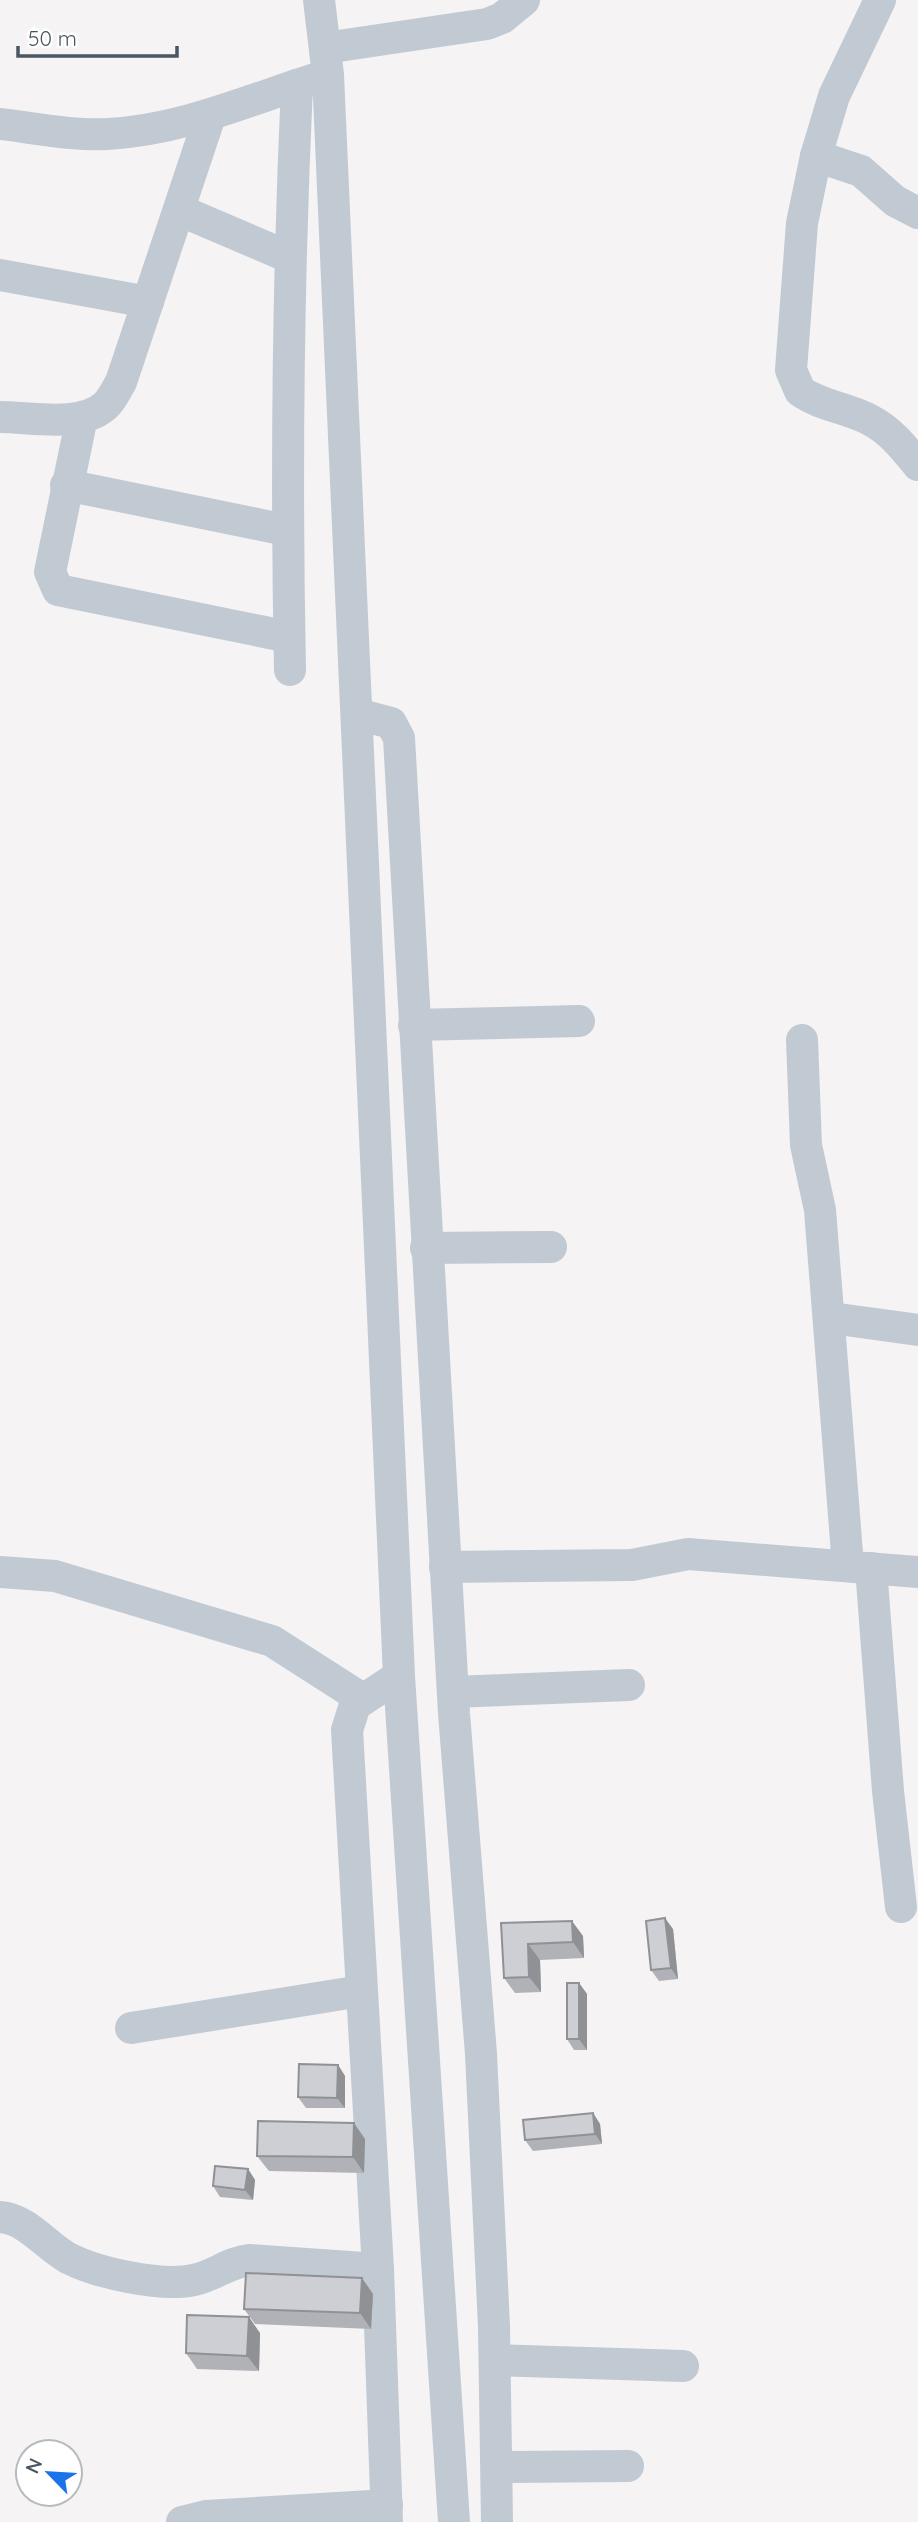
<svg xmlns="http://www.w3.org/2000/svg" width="918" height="2522" viewBox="0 0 918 2522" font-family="Quicksand,sans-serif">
<rect width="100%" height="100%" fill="#f5f3f3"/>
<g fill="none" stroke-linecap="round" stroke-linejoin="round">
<g stroke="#c1cad2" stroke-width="32">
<path d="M 319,0 L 328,75 L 399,1676 L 454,2522"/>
<path d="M 880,0 L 834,96 L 816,156 L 802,223 L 791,370 L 800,391 C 821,406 848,408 870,420 C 890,430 904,448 918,465"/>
<path d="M 325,48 L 487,24 L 502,18 L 524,0"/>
<path d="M 0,124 C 34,128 73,136 108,134 C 181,130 246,101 315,79"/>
<path d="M 816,156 L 861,171 L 895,201 L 918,213"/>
<path d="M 179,210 L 289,257"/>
<path d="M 0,275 L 148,302"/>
<path d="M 0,417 C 31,417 80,428 105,406 C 112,400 116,390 121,382 L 210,116"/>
<path d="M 82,417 L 50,572 L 58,590 L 289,637"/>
<path d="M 66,485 L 286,530"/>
<path d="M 290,670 C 286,474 288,280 297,85"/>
<path d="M 357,714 L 391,723 L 399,738 L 454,1713 L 481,2054 L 494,2326 L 497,2522"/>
<path d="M 414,1025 L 579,1021"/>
<path d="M 802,1040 L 806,1145 L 820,1210 L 848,1566"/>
<path d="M 426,1248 L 551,1247"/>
<path d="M 831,1318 L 918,1330"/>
<path d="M 445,1567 L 632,1565 L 688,1554 L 918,1572"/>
<path d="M 871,1568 L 888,1791 L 901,1907"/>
<path d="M 0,1572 L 55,1576 L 272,1641 L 361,1698"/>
<path d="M 453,1692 L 629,1685"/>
<path d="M 131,2028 L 361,1991"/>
<path d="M 0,2217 C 27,2219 45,2245 68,2258 C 97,2273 161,2287 194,2280 C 214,2276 229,2262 250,2260 L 378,2269"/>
<path d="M 495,2360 L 683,2366"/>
<path d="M 497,2467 L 628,2466"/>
<path d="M 182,2522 L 206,2516 L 387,2505"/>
<path d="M 387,2522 L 378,2269 L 347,1730 L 355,1705 L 399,1676"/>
</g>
</g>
<g fill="#b0b2b7">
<path d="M 501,1923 L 583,1936 L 584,1958 L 540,1960 L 541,1992 L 515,1993 L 504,1978 Z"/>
<path d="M 673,1929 L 678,1979 L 659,1981 L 651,1970 Z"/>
<path d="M 579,1983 L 587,1994 L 587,2050 L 574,2050 L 567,2039 Z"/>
<path d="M 338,2065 L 345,2076 L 345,2108 L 306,2108 L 298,2097 Z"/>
<path d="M 593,2113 L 600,2124 L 602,2144 L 533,2151 L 525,2140 Z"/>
<path d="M 365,2139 L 364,2173 L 269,2171 L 257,2156 Z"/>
<path d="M 248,2169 L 255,2180 L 253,2200 L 220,2197 L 213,2186 Z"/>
<path d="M 362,2278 L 373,2294 L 371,2329 L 255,2324 L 244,2309 Z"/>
<path d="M 260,2333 L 259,2371 L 197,2369 L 186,2353 Z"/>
</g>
<g fill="#909195">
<path d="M 665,1918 L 673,1929 L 678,1979 L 671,1968 Z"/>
<path d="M 572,1921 L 583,1936 L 584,1958 L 573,1942 Z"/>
<path d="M 528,1944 L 540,1960 L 541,1992 L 529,1977 Z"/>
<path d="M 579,1983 L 587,1994 L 587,2050 L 579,2039 Z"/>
<path d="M 338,2065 L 345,2076 L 345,2108 L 337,2098 Z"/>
<path d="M 593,2113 L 600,2124 L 602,2144 L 595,2134 Z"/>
<path d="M 354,2123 L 365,2139 L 364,2173 L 353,2157 Z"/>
<path d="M 248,2169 L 255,2180 L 253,2200 L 245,2190 Z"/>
<path d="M 362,2278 L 373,2294 L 371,2329 L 360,2313 Z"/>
<path d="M 249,2317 L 260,2333 L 259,2371 L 247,2356 Z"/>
</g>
<g fill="#cdcfd5" stroke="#909195" stroke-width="2">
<path d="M 665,1918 L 671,1968 L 651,1970 L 646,1921 Z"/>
<path d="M 572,1921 L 573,1942 L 528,1944 L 529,1977 L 504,1978 L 501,1923 Z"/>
<rect x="567" y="1983" width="12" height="56"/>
<path d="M 299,2064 L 338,2065 L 337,2098 L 298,2097 Z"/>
<path d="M 593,2113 L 595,2134 L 525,2140 L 523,2120 Z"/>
<path d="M 258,2121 L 354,2123 L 353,2157 L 257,2156 Z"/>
<path d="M 215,2166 L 248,2169 L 245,2190 L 213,2186 Z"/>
<path d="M 246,2273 L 362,2278 L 360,2313 L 244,2309 Z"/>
<path d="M 187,2315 L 249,2317 L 247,2356 L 186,2353 Z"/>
</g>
<g transform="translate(49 2473) rotate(295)"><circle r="33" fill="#ffffff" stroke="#b7bbc0" stroke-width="2"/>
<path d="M0-5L12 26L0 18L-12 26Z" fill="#1a73e8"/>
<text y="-10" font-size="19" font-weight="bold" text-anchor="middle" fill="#4a5661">N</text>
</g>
<path d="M18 46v10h159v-10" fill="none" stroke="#4a5661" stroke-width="3.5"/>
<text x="28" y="46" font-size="21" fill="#4a5661" stroke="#ffffff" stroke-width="5" paint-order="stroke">50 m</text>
</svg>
